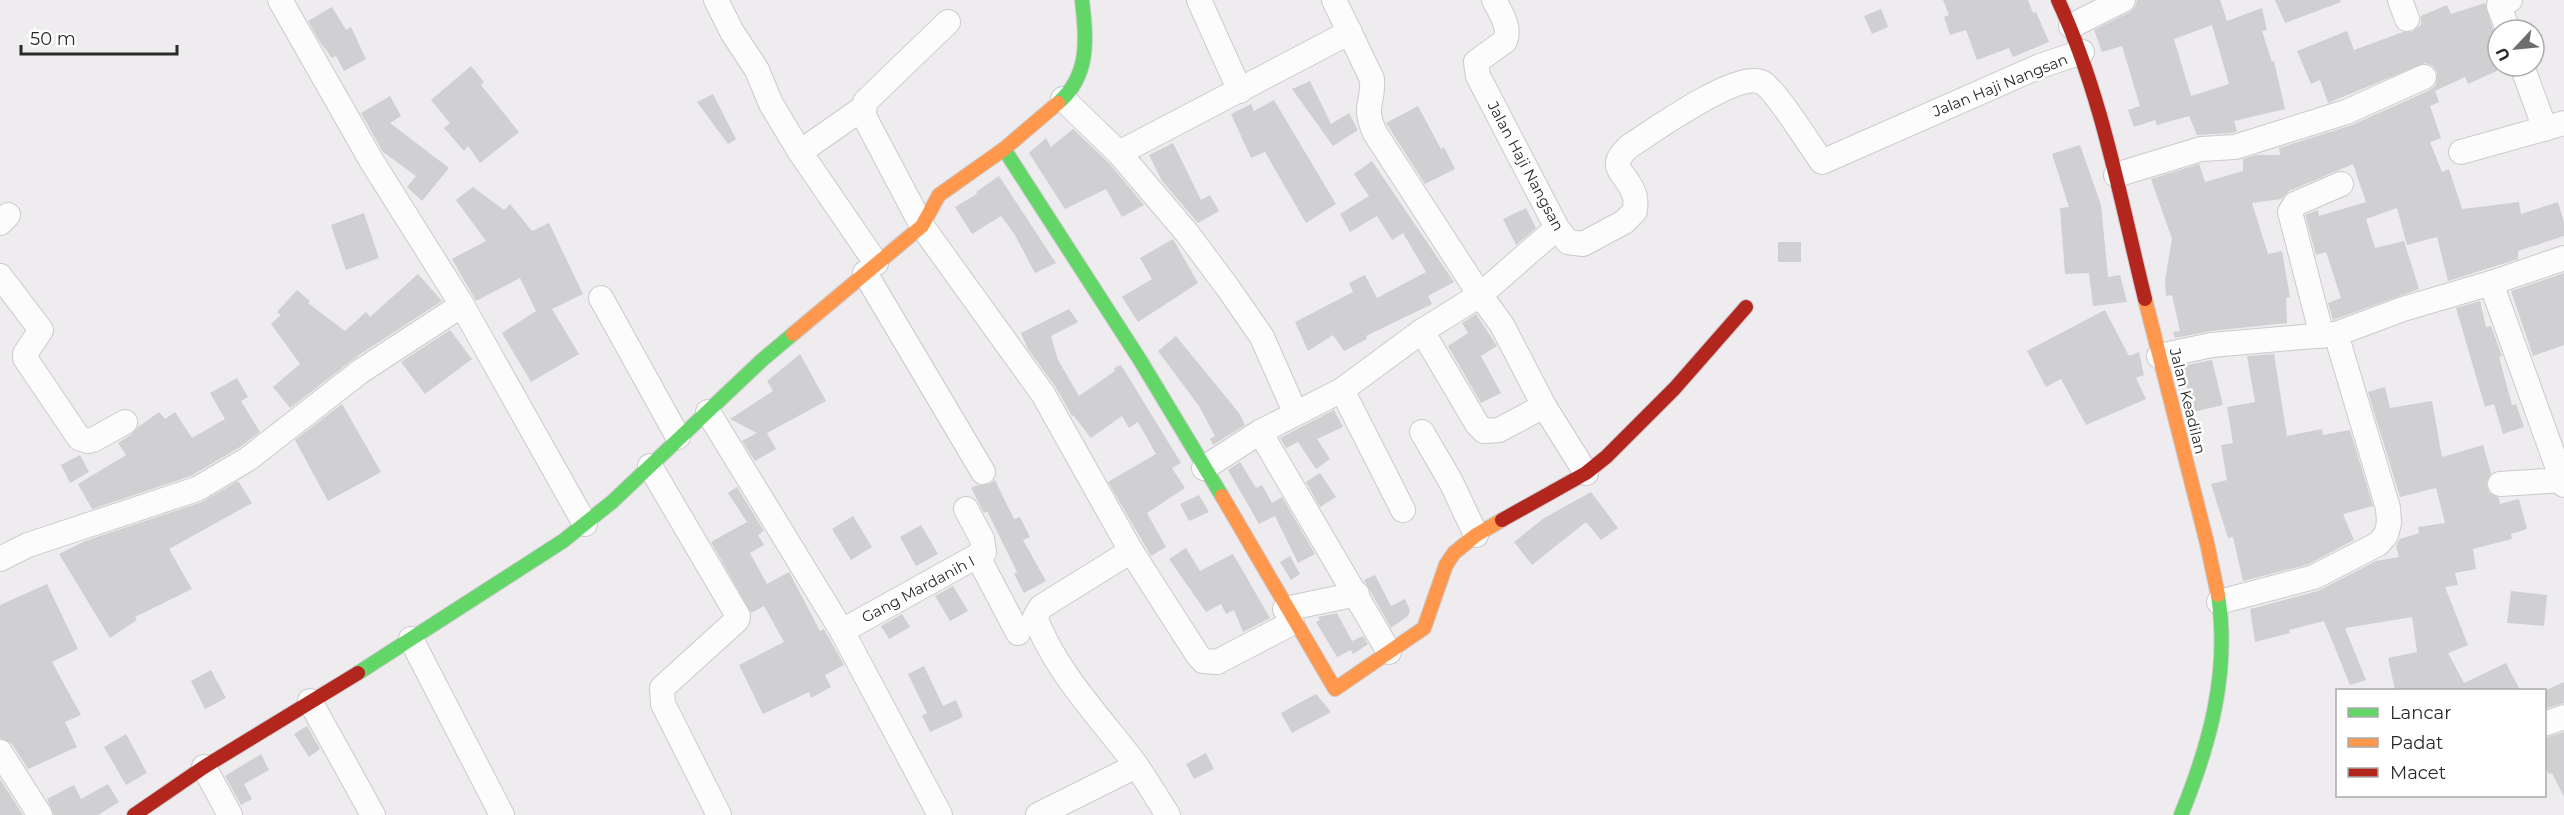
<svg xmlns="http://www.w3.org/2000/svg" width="2564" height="815" viewBox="0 0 2564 815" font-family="Montserrat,sans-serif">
<rect width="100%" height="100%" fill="#eeecee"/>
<g fill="#d0cfd1" fill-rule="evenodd">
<path d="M 1943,0 L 2028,0 L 2033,13 L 2036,12 L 2049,42 L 2013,57 L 2009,48 L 1977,60 L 1966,30 L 1950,35 L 1944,17 L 1949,15 Z"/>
<path d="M 2137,0 L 2220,0 L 2227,21 L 2262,8 L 2267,30 L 2262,31 L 2272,62 L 2274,61 L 2285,109 L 2234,121 L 2237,131 L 2232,133 L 2197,135 L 2189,116 L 2157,125 L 2155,120 L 2134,127 L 2128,110 L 2140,106 L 2122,46 L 2102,52 L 2094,30 L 2130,12 L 2135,7 ZM 2212,25 L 2229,84 L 2191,96 L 2174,39 Z"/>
<path d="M 2275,0 L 2340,0 L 2341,2 L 2285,23 Z"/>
<path d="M 2485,3 L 2497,42 L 2491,44 L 2501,69 L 2468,84 L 2465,77 L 2435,91 L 2439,102 L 2430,106 L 2441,138 L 2430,142 L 2442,172 L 2449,169 L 2462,209 L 2519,202 L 2521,214 L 2558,202 L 2564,222 L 2564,236 L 2518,251 L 2518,259 L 2448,281 L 2437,237 L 2407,245 L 2397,208 L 2366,219 L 2375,248 L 2404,241 L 2419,289 L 2333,320 L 2328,303 L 2341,298 L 2326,252 L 2316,255 L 2305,215 L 2318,210 L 2319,216 L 2366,202 L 2353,164 L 2289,191 L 2281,199 L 2252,203 L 2268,254 L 2282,251 L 2290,297 L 2286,298 L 2287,323 L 2211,331 L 2175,338 L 2173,332 L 2180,331 L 2172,295 L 2166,296 L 2165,280 L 2172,239 L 2151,179 L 2199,164 L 2205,182 L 2243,171 L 2243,159 L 2256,155 L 2280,155 L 2279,148 L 2352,125 L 2430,90 L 2436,85 L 2437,72 L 2433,66 L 2425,63 L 2328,103 L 2320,80 L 2311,84 L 2297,51 L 2347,31 L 2354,50 L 2403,32 L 2412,32 L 2421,25 L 2421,16 L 2447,5 L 2451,14 Z"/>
<path d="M 332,7 L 346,30 L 351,27 L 366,59 L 344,71 L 336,56 L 332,58 L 320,42 L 308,21 Z"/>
<path d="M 1881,9 L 1888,27 L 1872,34 L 1864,16 Z"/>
<path d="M 471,66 L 484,82 L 481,85 L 519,132 L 480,163 L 468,146 L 464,151 L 444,128 L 450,123 L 431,100 Z"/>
<path d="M 1310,81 L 1331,124 L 1349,113 L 1358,130 L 1333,146 L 1292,89 Z"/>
<path d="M 713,94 L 736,139 L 728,144 L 697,102 Z"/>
<path d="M 390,96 L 401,116 L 390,123 L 449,168 L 422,201 L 407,187 L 416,176 L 383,152 L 361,113 Z"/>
<path d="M 1274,100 L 1336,204 L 1306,223 L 1265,152 L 1251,158 L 1231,114 L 1251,104 L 1254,111 Z"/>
<path d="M 1418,106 L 1441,149 L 1444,147 L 1455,169 L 1425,184 L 1386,123 Z"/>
<path d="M 1073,129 L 1109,163 L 1144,205 L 1122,217 L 1106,189 L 1065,209 L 1029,153 L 1046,138 L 1051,147 Z"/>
<path d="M 1173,143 L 1201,200 L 1210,195 L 1219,211 L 1198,223 L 1162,181 L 1149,155 Z"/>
<path d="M 2080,145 L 2101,205 L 2108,277 L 2120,275 L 2127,302 L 2093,306 L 2089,273 L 2065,274 L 2060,208 L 2069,207 L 2052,154 Z"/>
<path d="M 1372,161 L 1454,282 L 1428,296 L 1432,304 L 1366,336 L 1367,339 L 1344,351 L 1333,335 L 1308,351 L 1295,322 L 1353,292 L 1349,283 L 1365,275 L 1377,298 L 1426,272 L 1403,233 L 1392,240 L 1377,216 L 1350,232 L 1340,214 L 1369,196 L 1354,174 Z"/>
<path d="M 999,176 L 1056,263 L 1035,273 L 1015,235 L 1001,216 L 972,234 L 955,207 L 977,194 L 976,192 Z"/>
<path d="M 473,187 L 504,210 L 510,204 L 532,231 L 549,223 L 583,294 L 552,309 L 579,354 L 531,382 L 502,333 L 536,311 L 520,278 L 476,301 L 452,259 L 486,241 L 456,200 Z"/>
<path d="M 1526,208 L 1536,228 L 1516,245 L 1503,219 Z"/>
<path d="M 364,213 L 379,258 L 346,270 L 331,225 Z"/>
<path d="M 1173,239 L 1198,283 L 1138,322 L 1122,297 L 1152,279 L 1140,258 Z"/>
<rect x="1778" y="242" width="23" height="20"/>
<path d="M 2564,273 L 2564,345 L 2533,356 L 2511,291 Z"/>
<path d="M 418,274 L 442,301 L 359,355 L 290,408 L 273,387 L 300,364 L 271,324 L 281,315 L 277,312 L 297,290 L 310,301 L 308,303 L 345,331 L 366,312 L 370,317 Z"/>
<path d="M 2480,301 L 2486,327 L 2491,326 L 2502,356 L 2499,357 L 2512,405 L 2516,404 L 2524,427 L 2503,434 L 2494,404 L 2485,407 L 2456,308 Z"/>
<path d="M 1069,309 L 1078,322 L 1051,336 L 1058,360 L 1079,396 L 1115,371 L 1114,368 L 1121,365 L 1181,463 L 1172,468 L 1185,488 L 1147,513 L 1166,547 L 1151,556 L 1108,482 L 1156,454 L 1138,422 L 1129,428 L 1122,416 L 1091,438 L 1073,415 L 1072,416 L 1055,386 L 1028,349 L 1021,333 Z"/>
<path d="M 2105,310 L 2129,356 L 2139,352 L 2144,375 L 2136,378 L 2146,399 L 2086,425 L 2061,379 L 2046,387 L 2027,351 Z"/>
<path d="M 1476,314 L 1497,346 L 1481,356 L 1501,393 L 1481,403 L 1448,346 L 1468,333 L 1462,323 Z"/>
<path d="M 450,330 L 472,359 L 425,394 L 401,362 Z"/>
<path d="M 1176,336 L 1239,413 L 1245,425 L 1213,445 L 1210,439 L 1215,436 L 1199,406 L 1158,351 Z"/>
<path d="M 800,354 L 826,401 L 767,433 L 776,449 L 755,461 L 742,441 L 757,433 L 730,419 L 773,391 L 767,381 Z"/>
<path d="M 2274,354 L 2287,436 L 2322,429 L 2323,435 L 2350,430 L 2373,506 L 2343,514 L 2354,540 L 2309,564 L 2243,581 L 2233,537 L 2228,538 L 2211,484 L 2227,480 L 2221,445 L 2233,443 L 2227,407 L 2255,402 L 2247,356 Z"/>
<path d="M 2212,360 L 2223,405 L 2193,412 L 2182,366 Z"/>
<path d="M 237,378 L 248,397 L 241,401 L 260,432 L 240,447 L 191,476 L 92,509 L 78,484 L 126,455 L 118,443 L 132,434 L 138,427 L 159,412 L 165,419 L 175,412 L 192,438 L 225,419 L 210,393 Z"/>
<path d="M 2385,387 L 2390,408 L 2432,401 L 2442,457 L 2483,445 L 2491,473 L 2486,484 L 2489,492 L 2499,498 L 2500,504 L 2519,499 L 2527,529 L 2511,534 L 2512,539 L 2473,549 L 2476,569 L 2455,573 L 2458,585 L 2445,587 L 2468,645 L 2448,653 L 2464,683 L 2506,663 L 2520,690 L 2395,690 L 2388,658 L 2417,652 L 2412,617 L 2345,628 L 2366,680 L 2350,685 L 2324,621 L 2289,630 L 2290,633 L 2255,642 L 2250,609 L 2318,591 L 2376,561 L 2399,557 L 2396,546 L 2400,539 L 2419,533 L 2418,527 L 2445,523 L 2436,488 L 2400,497 L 2368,392 Z"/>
<path d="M 342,404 L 381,472 L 328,501 L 295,440 Z"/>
<path d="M 1334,410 L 1343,427 L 1317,439 L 1330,459 L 1316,469 L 1298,442 L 1286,448 L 1280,438 Z"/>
<path d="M 80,455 L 89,472 L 70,483 L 61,465 Z"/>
<path d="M 1240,462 L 1256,488 L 1262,485 L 1272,503 L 1282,497 L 1315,554 L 1298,563 L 1275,516 L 1259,524 L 1228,470 Z"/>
<path d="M 1320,473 L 1336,497 L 1320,507 L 1306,482 Z"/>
<path d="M 995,480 L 1014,519 L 1020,517 L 1030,537 L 1023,540 L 1046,581 L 1024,593 L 1014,574 L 1017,572 L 987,511 L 984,513 L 971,488 L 978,485 L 990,484 Z"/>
<path d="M 238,481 L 252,503 L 169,549 L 192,589 L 135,617 L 137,620 L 110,638 L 59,554 L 85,541 L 202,502 Z"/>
<path d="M 737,487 L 764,531 L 758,535 L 764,545 L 750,553 L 767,584 L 789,572 L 820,631 L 824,629 L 844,665 L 825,675 L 831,687 L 811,698 L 809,692 L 763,714 L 739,665 L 784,642 L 764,606 L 751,613 L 711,542 L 747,522 L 728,493 Z"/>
<path d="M 1591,492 L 1618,528 L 1601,540 L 1586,522 L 1532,565 L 1514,542 L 1544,518 Z"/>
<path d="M 1199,495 L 1209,512 L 1189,521 L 1180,504 Z"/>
<path d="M 853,516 L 872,547 L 851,560 L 832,529 Z"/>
<path d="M 921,525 L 938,554 L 916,566 L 900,537 Z"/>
<path d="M 1186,548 L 1200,571 L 1233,554 L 1270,618 L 1243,632 L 1234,610 L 1226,614 L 1221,604 L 1206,612 L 1169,559 Z"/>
<path d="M 1290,556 L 1300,574 L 1291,580 L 1280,562 Z"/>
<path d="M 1375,575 L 1391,606 L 1405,599 L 1410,610 L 1408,616 L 1391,628 L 1364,580 Z"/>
<path d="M 47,584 L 78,649 L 52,662 L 81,715 L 65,722 L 77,747 L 28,769 L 12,744 L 0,738 L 0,605 Z"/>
<path d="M 953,586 L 968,611 L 950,621 L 935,596 Z"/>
<path d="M 2511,591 L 2547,595 L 2544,626 L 2507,623 Z"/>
<path d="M 1337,613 L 1352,641 L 1363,636 L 1368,644 L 1353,654 L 1351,650 L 1337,657 L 1316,622 L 1320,620 L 1318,617 Z"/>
<path d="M 902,614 L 910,627 L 889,639 L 881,626 Z"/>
<path d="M 924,666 L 943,706 L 956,700 L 963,717 L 930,732 L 922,716 L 927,713 L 908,674 Z"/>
<path d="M 211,670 L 226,698 L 205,709 L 191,681 Z"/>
<path d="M 2564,682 L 2564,703 L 2544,709 L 2544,691 Z"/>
<path d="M 1316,694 L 1331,712 L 1292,733 L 1281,713 Z"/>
<path d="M 307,726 L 320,749 L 309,757 L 294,734 Z"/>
<path d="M 2564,732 L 2564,797 L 2552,773 L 2549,774 L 2544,765 L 2544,738 Z"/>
<path d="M 126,734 L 147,773 L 126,785 L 104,747 Z"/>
<path d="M 1206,753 L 1214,769 L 1194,779 L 1186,764 Z"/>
<path d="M 261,754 L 269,770 L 244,784 L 252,799 L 241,805 L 225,776 Z"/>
<path d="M 0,779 L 23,815 L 0,815 Z"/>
<path d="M 108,784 L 119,802 L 98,815 L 54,815 L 47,799 L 74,785 L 81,799 Z"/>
</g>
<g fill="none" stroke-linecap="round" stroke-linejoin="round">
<g stroke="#cccacc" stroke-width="26">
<g id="street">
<path d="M 280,0 L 371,160 L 462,305 L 585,524"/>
<path d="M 716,0 L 732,32 L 757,70 L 771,104 L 800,152 L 876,263"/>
<path d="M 1199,0 L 1240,91"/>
<path d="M 1334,0 L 1372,79 C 1374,105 1362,104 1375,133 L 1480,295 L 1502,325 L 1544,406 L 1586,473"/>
<path d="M 1494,0 C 1500,12 1511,27 1505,41 L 1476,62 L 1478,76 L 1557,228 L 1568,242 L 1583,244 L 1624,222 L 1635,211 C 1635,207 1636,201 1635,197 C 1629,172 1602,169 1631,145 C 1655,130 1735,72 1761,82 C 1774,87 1811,147 1822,162 L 2040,66 L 2082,52"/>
<path d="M 2400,0 L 2407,19"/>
<path d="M 948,22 L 865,102 L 864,116 L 922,226 L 1043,394 L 1131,551 L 1197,654 L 1203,661 L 1217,662 L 1292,623"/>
<path d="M 2071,26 L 2123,0"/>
<path d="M 2508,30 L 2499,6 L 2510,0"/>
<path d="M 2522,66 L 2545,129"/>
<path d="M 1063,99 L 1119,153 L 1187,233 L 1228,288 L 1262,337 L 1295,412"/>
<path d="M 800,152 L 863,108"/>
<path d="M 2461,152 L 2564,123"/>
<path d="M 1119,153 L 1350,32"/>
<path d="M 2116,175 L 2201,149 L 2235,147 L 2346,112 L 2424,77"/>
<path d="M 0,223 L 8,215"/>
<path d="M 865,273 L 983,472"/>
<path d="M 0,276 L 41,330 L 25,354 L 25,358 L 79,438 L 88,441 L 93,440 L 125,422"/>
<path d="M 2491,283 L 2564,485"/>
<path d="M 601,298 L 678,437"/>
<path d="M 1422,331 L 1477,424 L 1484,431 L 1499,430 L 1544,406"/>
<path d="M 2322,336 L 2290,212 L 2295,204 L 2341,184"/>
<path d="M 2159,356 L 2212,345 L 2336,334 L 2403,309 L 2491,283 L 2564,258"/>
<path d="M 1342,390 L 1403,510"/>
<path d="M 708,412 L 842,631 L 940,815"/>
<path d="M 1260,432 L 1389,652"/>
<path d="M 1422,432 L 1451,482 L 1476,535"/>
<path d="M 650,466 L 738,616 L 737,620 L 662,688 L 663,704 L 719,815"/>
<path d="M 1204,468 L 1260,432 L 1342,390 L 1422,331 L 1480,295 L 1557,228"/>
<path d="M 2500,484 L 2564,480"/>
<path d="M 1131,551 L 1041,607 L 1035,617 C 1056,673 1101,718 1136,765 C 1147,781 1157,798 1168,815"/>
<path d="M 978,557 L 1018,633"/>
<path d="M 0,559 L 28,545 L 197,489 L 248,459 L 361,371 L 462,305"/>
<path d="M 2219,602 L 2314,577 L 2378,544 L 2386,535 L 2389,523 L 2388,508 L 2336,334"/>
<path d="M 1285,609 L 1357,594"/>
<path d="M 842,631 L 984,552 L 982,539 L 966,509"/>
<path d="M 411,639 L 502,815"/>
<path d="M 310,701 L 373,815"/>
<path d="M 2544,724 L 2564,717"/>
<path d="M 0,752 L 40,815"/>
<path d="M 204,767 L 230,815"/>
<path d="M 1038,815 L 1136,766"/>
</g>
</g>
<g stroke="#cccacc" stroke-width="16">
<g id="fast">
<path d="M 1058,103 C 1091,75 1086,37 1082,0"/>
<path d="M 1004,149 L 1140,360 L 1222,496"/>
<path d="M 358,673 L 563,541 L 612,502 L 761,361 L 793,334"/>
<path d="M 2181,815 C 2210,744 2230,672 2218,595"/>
</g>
</g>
<g stroke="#cccacc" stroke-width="16">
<g id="slow">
<path d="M 2145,299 L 2207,543 L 2218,595"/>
<path d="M 793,334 L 922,226 L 939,195 L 1004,149 L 1058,103"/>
<path d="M 1222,496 L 1335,689 L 1424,628 L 1446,565 L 1454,553 L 1476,535 L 1502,520"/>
</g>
</g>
<g stroke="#cccacc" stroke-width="16">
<g id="jam">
<path d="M 2058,0 C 2102,95 2120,198 2145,299"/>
<path d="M 1502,520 L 1586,473 L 1606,457 L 1675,388 L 1746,307"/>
<path d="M 134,815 L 204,767 L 358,673"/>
</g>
</g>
<use href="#street" stroke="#fcfcfc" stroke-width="24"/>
<use href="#fast" stroke="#63d668" stroke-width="14"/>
<use href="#slow" stroke="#ff974d" stroke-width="14"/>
<use href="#jam" stroke="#b3261e" stroke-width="14"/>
</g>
<g text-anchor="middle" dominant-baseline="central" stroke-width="5" stroke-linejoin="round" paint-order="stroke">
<g font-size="15" fill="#2b2a2b" stroke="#fff">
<text transform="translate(2000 85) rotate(-22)">Jalan Haji Nangsan</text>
<text transform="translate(1526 166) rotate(62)">Jalan Haji Nangsan</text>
<text transform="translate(2188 401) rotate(76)">Jalan Keadilan</text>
<text transform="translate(918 589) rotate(-28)">Gang Mardanih I</text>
</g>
</g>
<rect x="2336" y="689" width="210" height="108" fill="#ffffff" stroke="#aaaaaa" stroke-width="1.5"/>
<rect x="2348" y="708" width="30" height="9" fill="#63d668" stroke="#aaaaaa" stroke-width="1.5"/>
<text x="2390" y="719" font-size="18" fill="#2b2a2b">Lancar</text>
<rect x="2348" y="738" width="30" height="9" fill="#ff974d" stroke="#aaaaaa" stroke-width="1.5"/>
<text x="2390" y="749" font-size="18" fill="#2b2a2b">Padat</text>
<rect x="2348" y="768" width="30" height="9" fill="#b3261e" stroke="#aaaaaa" stroke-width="1.5"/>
<text x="2390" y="779" font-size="18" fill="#2b2a2b">Macet</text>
<g transform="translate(2516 48) rotate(244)"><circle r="28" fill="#ffffff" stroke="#aaaaaa" stroke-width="1.5"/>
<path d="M0-4.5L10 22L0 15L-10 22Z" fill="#6f6e6f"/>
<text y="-9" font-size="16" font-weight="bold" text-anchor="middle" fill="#2b2a2b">U</text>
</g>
<path d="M21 45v9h156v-9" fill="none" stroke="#2b2a2b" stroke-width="3"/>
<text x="30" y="45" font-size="18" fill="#2b2a2b" stroke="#ffffff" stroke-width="4.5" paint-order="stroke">50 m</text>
</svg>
